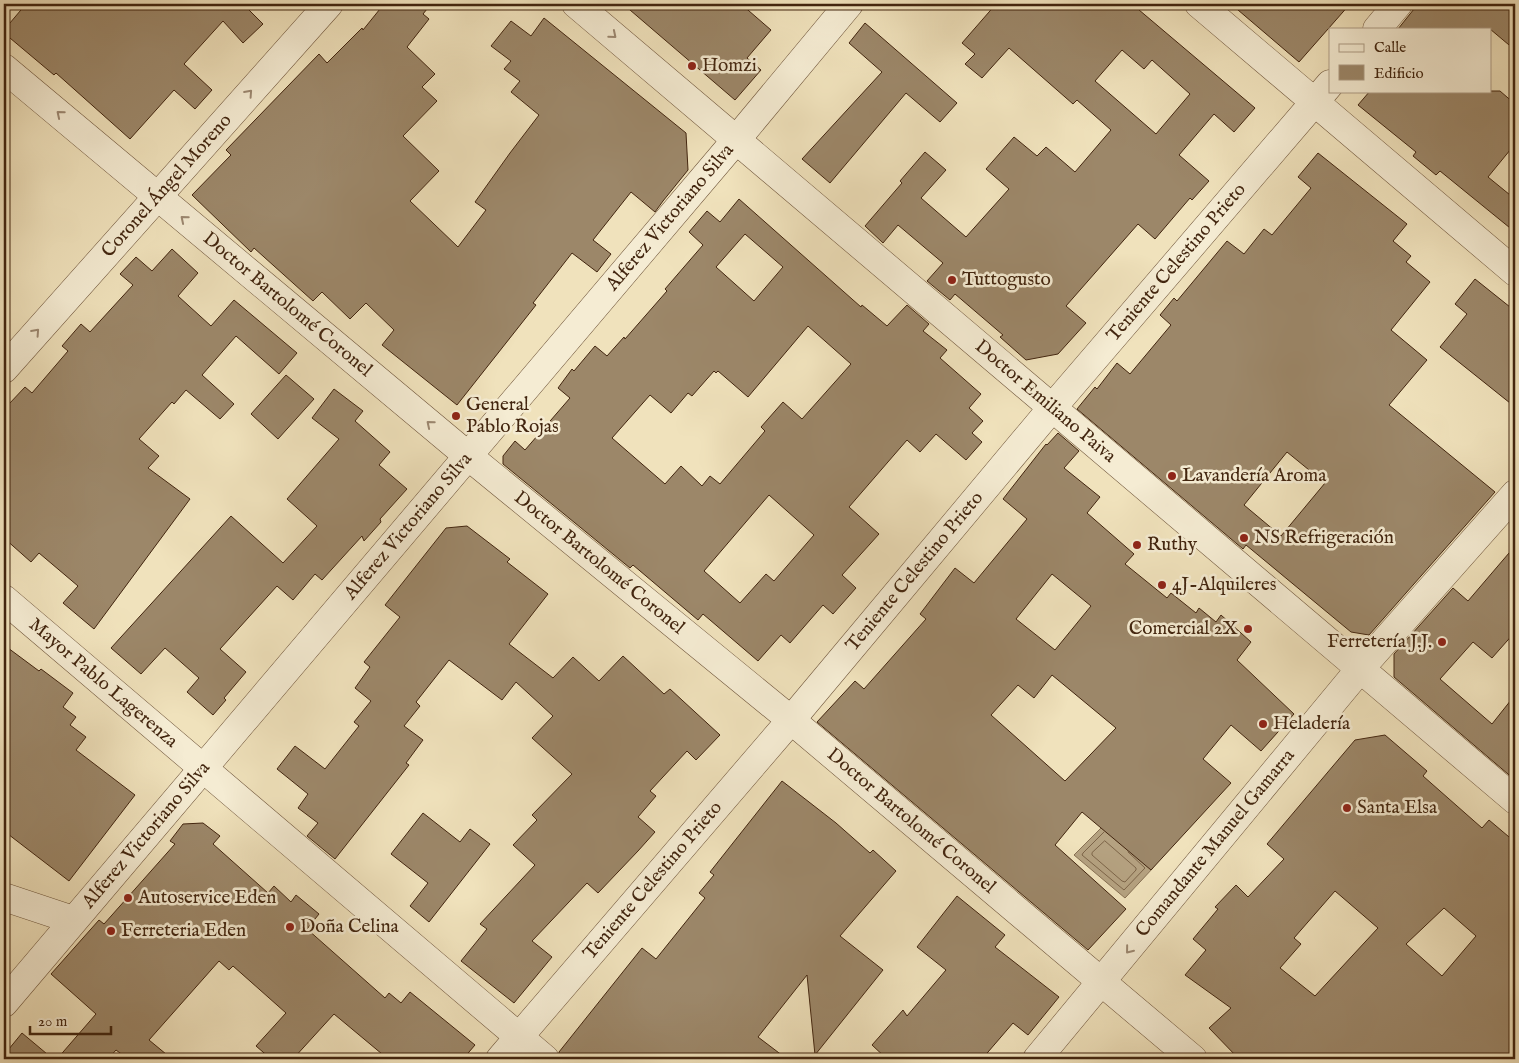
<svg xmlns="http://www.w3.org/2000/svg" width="1519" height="1063" viewBox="0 0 1519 1063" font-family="'IM FELL English',serif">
<rect width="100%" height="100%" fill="#f0e2bc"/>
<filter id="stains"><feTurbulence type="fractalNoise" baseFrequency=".004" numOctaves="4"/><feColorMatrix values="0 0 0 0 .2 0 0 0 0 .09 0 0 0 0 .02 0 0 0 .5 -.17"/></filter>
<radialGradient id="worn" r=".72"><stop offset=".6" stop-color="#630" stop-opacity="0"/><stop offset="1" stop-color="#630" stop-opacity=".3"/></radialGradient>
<path fill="#b5a281" stroke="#877053" d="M 1104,825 L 1153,868 L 1125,898 L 1074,855 Z"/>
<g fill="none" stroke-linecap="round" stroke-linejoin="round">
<g stroke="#7c6448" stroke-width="1">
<path d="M 1104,832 L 1083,853 L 1082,855 L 1124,890 L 1145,868 L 1128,852"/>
<path d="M 1105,841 L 1136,868 L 1136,870 L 1125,882 L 1122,881 L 1092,855 L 1092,853 Z"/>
</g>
</g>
<g fill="#9c8769" stroke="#42250f" fill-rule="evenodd">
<path d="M 26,4 L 243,4 L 263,24 L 243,43 L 223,21 L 184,64 L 212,90 L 195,109 L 174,90 L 130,139 L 56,73 L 54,75 L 4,33 L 4,30 Z"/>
<path d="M 384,4 L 431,4 L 423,14 L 429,19 L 407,47 L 435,74 L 422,87 L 437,101 L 403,136 L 439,171 L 410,201 L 458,247 L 486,210 L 475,202 L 510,153 L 539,115 L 511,92 L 520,81 L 504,69 L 511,61 L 491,46 L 511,21 L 531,36 L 544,18 L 686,133 L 688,170 L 663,201 L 655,212 L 631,192 L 593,240 L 611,254 L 597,272 L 572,253 L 533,303 L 536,305 L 457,405 L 382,345 L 394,330 L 366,303 L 350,319 L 322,292 L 313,301 L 254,248 L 251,252 L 192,195 L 231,155 L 226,150 L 319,54 L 327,63 L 362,28 L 363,30 Z"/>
<path d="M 623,4 L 741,4 L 771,30 L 747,58 L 761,70 L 735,100 Z"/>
<path d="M 996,4 L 1132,4 L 1255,108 L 1234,132 L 1214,114 L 1179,155 L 1209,181 L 1192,200 L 1190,198 L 1155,239 L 1138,224 L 1066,306 L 1086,323 L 1058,354 L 1026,360 L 1000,337 L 1003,335 L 955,294 L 950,300 L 927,281 L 943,263 L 898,225 L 883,243 L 865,226 L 902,183 L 900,181 L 925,152 L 946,170 L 921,198 L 966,237 L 1009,189 L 986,169 L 1014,137 L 1037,156 L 1046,147 L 1075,172 L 1111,130 L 1077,100 L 1073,104 L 1009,48 L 982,78 L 965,64 L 975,54 L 962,43 ZM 1122,50 L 1144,69 L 1152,60 L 1190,94 L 1156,134 L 1095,81 Z"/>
<path d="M 1231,4 L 1350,4 L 1299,62 Z"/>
<path d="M 1418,4 L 1515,4 L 1515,50 L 1490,29 L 1398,29 Z"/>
<path d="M 865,23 L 957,103 L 940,122 L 906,93 L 830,183 L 802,159 L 882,72 L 849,43 Z"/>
<path d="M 1370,91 L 1500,91 L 1515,104 L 1515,144 L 1488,177 L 1515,199 L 1515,232 L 1440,171 L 1436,175 L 1413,156 L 1416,152 L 1358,105 Z"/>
<path d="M 1318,153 L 1407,224 L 1393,241 L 1411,256 L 1406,262 L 1430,282 L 1391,330 L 1427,360 L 1389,405 L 1495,492 L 1369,635 L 1351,632 L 1246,545 L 1243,549 L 1077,409 L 1095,387 L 1097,389 L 1117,363 L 1130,374 L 1171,325 L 1160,315 L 1174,298 L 1177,301 L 1227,241 L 1244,254 L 1264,229 L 1272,235 L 1311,188 L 1298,177 ZM 1287,452 L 1325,483 L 1281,536 L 1244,505 Z"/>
<path d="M 739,199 L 861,307 L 862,305 L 887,326 L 907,305 L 929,324 L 923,331 L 947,350 L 940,358 L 981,394 L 969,408 L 983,421 L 972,433 L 982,442 L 966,460 L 936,434 L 920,452 L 907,440 L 849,507 L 879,534 L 842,575 L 856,588 L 833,614 L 823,605 L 790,643 L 781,635 L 758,661 L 703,614 L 698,620 L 633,565 L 630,568 L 503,464 L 503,456 L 515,441 L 525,450 L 570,398 L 558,388 L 572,369 L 574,371 L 595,346 L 607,356 L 624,337 L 625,339 L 667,291 L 665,289 L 703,245 L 689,232 L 707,211 L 720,222 ZM 745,234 L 783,267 L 754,301 L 716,267 ZM 808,326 L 851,364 L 802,419 L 783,402 L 761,427 L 765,431 L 720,484 L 710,476 L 702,486 L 681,466 L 665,484 L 612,438 L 650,395 L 671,413 L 688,393 L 692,396 L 714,371 L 716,373 L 718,371 L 748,397 ZM 769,495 L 814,535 L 774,581 L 766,574 L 740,603 L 704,571 Z"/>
<path d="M 172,249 L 198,273 L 178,296 L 211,326 L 234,300 L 297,353 L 279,374 L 236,336 L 202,375 L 234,404 L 220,419 L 186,390 L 174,404 L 172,402 L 139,439 L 159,456 L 148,468 L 190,499 L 94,629 L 63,603 L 78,586 L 39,553 L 31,562 L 4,538 L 4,404 L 9,404 L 25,387 L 32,393 L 68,351 L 62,346 L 81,324 L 90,332 L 133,285 L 120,274 L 136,257 L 152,271 Z"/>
<path d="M 1475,279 L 1515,311 L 1515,407 L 1440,347 L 1467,314 L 1455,304 Z"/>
<path d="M 286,375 L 314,399 L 278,439 L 251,414 Z"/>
<path d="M 334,389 L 363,411 L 355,421 L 390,452 L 379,465 L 407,489 L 380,519 L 381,522 L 364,541 L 362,536 L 322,580 L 315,574 L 293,600 L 277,586 L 220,649 L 246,672 L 224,698 L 226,700 L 213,715 L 187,692 L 199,678 L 165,648 L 141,674 L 111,648 L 231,516 L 283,563 L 317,526 L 287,499 L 339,439 L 312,418 Z"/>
<path d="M 1058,433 L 1079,451 L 1064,468 L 1100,497 L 1087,513 L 1134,554 L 1125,564 L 1167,598 L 1171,593 L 1196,613 L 1199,608 L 1216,622 L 1221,615 L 1251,642 L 1237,660 L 1294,714 L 1261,751 L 1231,725 L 1203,759 L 1231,783 L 1151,870 L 1082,812 L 1055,845 L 1126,909 L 1088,950 L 817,722 L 855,681 L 864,689 L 926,619 L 920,614 L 955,568 L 974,583 L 1027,519 L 1003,499 L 1046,444 L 1047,445 ZM 1052,574 L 1091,606 L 1055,650 L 1016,619 ZM 1052,675 L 1116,728 L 1065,781 L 991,715 L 1018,685 L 1034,698 Z"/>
<path d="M 467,526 L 510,559 L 507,562 L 548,594 L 509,644 L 553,678 L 573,657 L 599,681 L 623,656 L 664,694 L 670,689 L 720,735 L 696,760 L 687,751 L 650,791 L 656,796 L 638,817 L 655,832 L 638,851 L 598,893 L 587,883 L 532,941 L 552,957 L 514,1003 L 461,961 L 487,929 L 480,924 L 535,865 L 513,845 L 537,820 L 532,815 L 572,774 L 532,738 L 553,716 L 516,682 L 502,700 L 449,660 L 416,702 L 420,706 L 404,726 L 423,740 L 406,763 L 409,765 L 335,859 L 307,836 L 318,823 L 298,808 L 308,794 L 277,769 L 295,746 L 325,769 L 359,726 L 354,722 L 371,701 L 355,688 L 370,667 L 364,662 L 400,617 L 385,605 L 446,528 Z"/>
<path d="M 1515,546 L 1515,632 L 1492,658 L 1473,642 L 1440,679 L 1492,724 L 1515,695 L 1515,780 L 1394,677 L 1394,654 L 1453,588 L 1468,601 Z"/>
<path d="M 4,645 L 39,671 L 41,669 L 73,693 L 63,707 L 76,717 L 70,725 L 86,737 L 76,750 L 135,795 L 69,881 L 4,831 Z"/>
<path d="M 1385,735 L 1427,771 L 1423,776 L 1482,828 L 1489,820 L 1515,842 L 1515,1059 L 1239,1059 L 1209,1028 L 1231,1008 L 1185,975 L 1206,950 L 1193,939 L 1218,909 L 1215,907 L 1236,885 L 1248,897 L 1284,859 L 1267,844 L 1355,740 ZM 1335,891 L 1378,928 L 1315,996 L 1280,968 L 1301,944 L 1294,938 ZM 1444,908 L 1476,936 L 1442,976 L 1406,944 Z"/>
<path d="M 782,781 L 836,823 L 870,853 L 873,850 L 896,871 L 840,936 L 883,970 L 815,1055 L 807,975 L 758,1037 L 787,1059 L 560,1059 L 559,1052 L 642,948 L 656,959 L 705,898 L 699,893 L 714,875 L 710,872 Z"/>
<path d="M 423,813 L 460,842 L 470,829 L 490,844 L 429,922 L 410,906 L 428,883 L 391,854 Z"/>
<path d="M 203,823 L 220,836 L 213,844 L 268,893 L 274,886 L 291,902 L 296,895 L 319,914 L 307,929 L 385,998 L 389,993 L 401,1003 L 410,992 L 475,1045 L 463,1059 L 388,1059 L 334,1014 L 293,1059 L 271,1059 L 256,1046 L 286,1013 L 233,966 L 229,970 L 219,961 L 149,1040 L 172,1059 L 128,1059 L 116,1050 L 108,1059 L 57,1059 L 96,1014 L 51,974 L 99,920 L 104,924 L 175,844 L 170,841 L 183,824 Z"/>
<path d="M 957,896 L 1005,935 L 995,947 L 1059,997 L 1028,1035 L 1013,1023 L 982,1059 L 887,1059 L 872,1045 L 903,1010 L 907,1016 L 946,970 L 917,947 Z"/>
<path d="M 22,1033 L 53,1059 L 4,1059 L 4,1055 Z"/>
</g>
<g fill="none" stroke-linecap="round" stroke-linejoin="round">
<g stroke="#6e543a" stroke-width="29">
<g id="minor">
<path id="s1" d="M 576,4 L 1515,800"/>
<path d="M 1199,4 L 1515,272"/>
<path d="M 1377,29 L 1398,4"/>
<path id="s2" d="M 4,68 L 467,455 L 791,720 L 1193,1059"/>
<path id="s3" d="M 4,369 L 329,4"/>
<path id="s4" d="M 4,599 L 545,1059"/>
<path d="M 4,897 L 73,920"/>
<path id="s5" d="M 4,1003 L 736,140 L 849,4"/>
<path id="s6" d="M 500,1059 L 791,720 L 1052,408 L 1330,84"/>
<path id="s7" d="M 1037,1059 L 1360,669 L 1515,494"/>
</g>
</g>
<use href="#minor" stroke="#f5ecd3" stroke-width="28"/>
</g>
<defs><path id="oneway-chevron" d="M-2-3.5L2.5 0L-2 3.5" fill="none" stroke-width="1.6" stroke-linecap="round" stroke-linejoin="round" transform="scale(1.25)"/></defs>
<g stroke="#9c8871">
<use href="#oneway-chevron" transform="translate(613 35) rotate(40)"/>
<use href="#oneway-chevron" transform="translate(249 93) rotate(-48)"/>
<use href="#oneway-chevron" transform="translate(60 114) rotate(-140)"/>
<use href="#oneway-chevron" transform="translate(184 219) rotate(-140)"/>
<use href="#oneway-chevron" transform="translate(36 332) rotate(-48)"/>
<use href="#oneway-chevron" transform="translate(430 424) rotate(-140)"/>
<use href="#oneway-chevron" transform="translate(1129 950) rotate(129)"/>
</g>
<g fill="#8f2418" stroke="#f5ecd3" stroke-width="2">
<circle cx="692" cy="66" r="5"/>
<circle cx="952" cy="280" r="5"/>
<circle cx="456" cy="416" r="5"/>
<circle cx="1172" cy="476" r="5"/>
<circle cx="1244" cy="538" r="5"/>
<circle cx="1137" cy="545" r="5"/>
<circle cx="1162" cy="585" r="5"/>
<circle cx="1248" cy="629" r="5"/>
<circle cx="1442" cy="642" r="5"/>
<circle cx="1263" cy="724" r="5"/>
<circle cx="1347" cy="808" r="5"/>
<circle cx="128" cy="898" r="5"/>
<circle cx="290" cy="927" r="5"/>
<circle cx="111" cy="931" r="5"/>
</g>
<g text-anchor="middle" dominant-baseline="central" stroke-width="5" stroke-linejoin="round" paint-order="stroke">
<g font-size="19" fill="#42250f" stroke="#f5ecd3" text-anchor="start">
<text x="702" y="66">Homzi</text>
<text x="962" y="280">Tuttogusto</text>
<text x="466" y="405">General<tspan x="466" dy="22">Pablo Rojas</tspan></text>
<text x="1182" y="476">Lavandería Aroma</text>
<text x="1254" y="538">NS Refrigeración</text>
<text x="1147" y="545">Ruthy</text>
<text x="1172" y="585">4J-Alquileres</text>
<text x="1238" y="629" text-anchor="end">Comercial 2X</text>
<text x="1432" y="642" text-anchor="end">Ferretería J.J.</text>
<text x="1273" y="724">Heladería</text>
<text x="1357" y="808">Santa Elsa</text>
<text x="138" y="898">Autoservice Eden</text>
<text x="300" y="927">Doña Celina</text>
<text x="121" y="931">Ferreteria Eden</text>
</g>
<g font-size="19" fill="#42250f" stroke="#f5ecd3">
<text stroke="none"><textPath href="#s3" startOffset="245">Coronel Ángel Moreno</textPath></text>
<text stroke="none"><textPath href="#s5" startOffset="1030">Alferez Victoriano Silva</textPath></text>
<text stroke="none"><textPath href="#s6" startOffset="1045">Teniente Celestino Prieto</textPath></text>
<text stroke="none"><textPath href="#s2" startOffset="369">Doctor Bartolomé Coronel</textPath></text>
<text stroke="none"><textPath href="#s1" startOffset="615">Doctor Emiliano Paiva</textPath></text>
<text stroke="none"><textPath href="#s5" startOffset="625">Alferez Victoriano Silva</textPath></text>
<text stroke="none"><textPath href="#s2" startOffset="774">Doctor Bartolomé Coronel</textPath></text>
<text stroke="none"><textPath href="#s6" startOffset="640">Teniente Celestino Prieto</textPath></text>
<text stroke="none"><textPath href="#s4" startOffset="130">Mayor Pablo Lagerenza</textPath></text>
<text stroke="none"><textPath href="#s2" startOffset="1179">Doctor Bartolomé Coronel</textPath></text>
<text stroke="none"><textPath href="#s5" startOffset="220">Alferez Victoriano Silva</textPath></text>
<text stroke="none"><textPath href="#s7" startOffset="280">Comandante Manuel Gamarra</textPath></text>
<text stroke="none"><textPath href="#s6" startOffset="235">Teniente Celestino Prieto</textPath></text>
</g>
</g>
<rect width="1519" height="1063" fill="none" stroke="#f0e2bc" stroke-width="20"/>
<rect x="5" y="5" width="1509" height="1053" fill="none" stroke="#42250f" stroke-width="2.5"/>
<rect x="10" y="10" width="1499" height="1043" fill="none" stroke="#42250f"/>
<rect x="1329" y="28" width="162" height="65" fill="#f5ecd3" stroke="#ad9c85"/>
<rect x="1339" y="44" width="25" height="8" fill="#f5ecd3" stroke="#ad9c85"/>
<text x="1374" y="52" font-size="15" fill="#42250f">Calle</text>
<rect x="1339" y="65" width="25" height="15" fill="#9c8769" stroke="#ad9c85"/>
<text x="1374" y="78" font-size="15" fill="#42250f">Edificio</text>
<path d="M30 1026v8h81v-8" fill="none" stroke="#42250f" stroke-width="2.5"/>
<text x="38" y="1026" font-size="15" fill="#42250f" stroke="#f5ecd3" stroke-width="4" paint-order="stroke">20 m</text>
<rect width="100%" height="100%" filter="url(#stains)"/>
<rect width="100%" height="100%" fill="url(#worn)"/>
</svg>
